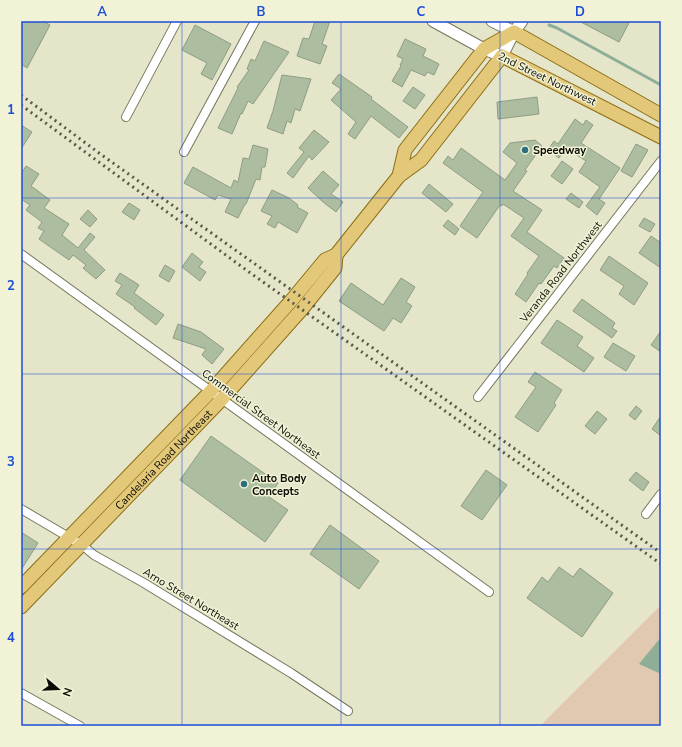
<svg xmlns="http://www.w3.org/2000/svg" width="682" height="747" viewBox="0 0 682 747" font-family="'Nunito Sans',sans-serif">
<rect width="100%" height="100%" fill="#e4e5c9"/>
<path fill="#e1c8b0" d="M 661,605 L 661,726 L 540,726 Z"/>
<path fill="#8fae98" d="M 661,637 L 661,674 L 639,664 Z"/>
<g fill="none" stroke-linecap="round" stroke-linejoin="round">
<path stroke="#8fae98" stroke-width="3" d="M 549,25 L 557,28 L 661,85"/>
</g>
<g fill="#adbea0" stroke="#8f9c85">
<path d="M 21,21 L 43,21 L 50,25 L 27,68 L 21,64 Z"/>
<path d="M 315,21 L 330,21 L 322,44 L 327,46 L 320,64 L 297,56 L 303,38 L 309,39 Z"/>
<path d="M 579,21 L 630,21 L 619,42 Z"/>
<path d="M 195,25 L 231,44 L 212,80 L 201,74 L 207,63 L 182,50 Z"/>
<path d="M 405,39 L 426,49 L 423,56 L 439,64 L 434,75 L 427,72 L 425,76 L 411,70 L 402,87 L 392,81 L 401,66 L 400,65 L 403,59 L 397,56 Z"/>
<path d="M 264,41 L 289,52 L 253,104 L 248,101 L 242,114 L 241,113 L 232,134 L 218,128 L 238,88 L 237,87 L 249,70 L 247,69 L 251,59 L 255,61 Z"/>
<path d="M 339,74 L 372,97 L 371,99 L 408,127 L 399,138 L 371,116 L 355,139 L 348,134 L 356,122 L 331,100 L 341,89 L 332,83 Z"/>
<path d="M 282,75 L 311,79 L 300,111 L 295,109 L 291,123 L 287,121 L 283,134 L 267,128 L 273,111 Z"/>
<path d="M 413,87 L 425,95 L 415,109 L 403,101 Z"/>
<path d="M 537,97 L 539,114 L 498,119 L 497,102 Z"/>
<path d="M 575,119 L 583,125 L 586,120 L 593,125 L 581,143 L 620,168 L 599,199 L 605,203 L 597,215 L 586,206 L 600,187 L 579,172 L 586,161 L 566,148 L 559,158 L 548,150 L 554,141 L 558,144 Z"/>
<path d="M 21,125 L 32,132 L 21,149 Z"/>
<path d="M 314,130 L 329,142 L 312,160 L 309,156 L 293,178 L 287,173 L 304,152 L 299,148 Z"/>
<path d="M 535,140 L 542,146 L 525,170 L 527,171 L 513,191 L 542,210 L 527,232 L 564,258 L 557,268 L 554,266 L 541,284 L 539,283 L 526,302 L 515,294 L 528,274 L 527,273 L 539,256 L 511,236 L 524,218 L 503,204 L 502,206 L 500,205 L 477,238 L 460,226 L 483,192 L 443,163 L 448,156 L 453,160 L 461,148 L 505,180 L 517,163 L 503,152 L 510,143 Z"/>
<path d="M 636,144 L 648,150 L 632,177 L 621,171 Z"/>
<path d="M 253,145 L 268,149 L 265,167 L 262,167 L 260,180 L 256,179 L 246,204 L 245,204 L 238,218 L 225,212 L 231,199 L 218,195 L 215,200 L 184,183 L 193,167 L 231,188 L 234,180 L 238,182 L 243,158 L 249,159 Z"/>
<path d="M 562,161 L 573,169 L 562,184 L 551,176 Z"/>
<path d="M 26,166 L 39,174 L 31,186 L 50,200 L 44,208 L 69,224 L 62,235 L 78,248 L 90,233 L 95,237 L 84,250 L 105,270 L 96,279 L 83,268 L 86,265 L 73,255 L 69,260 L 39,239 L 44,231 L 38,228 L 42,222 L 26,210 L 30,205 L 21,199 L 21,174 Z"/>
<path d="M 323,171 L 339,185 L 331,194 L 343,202 L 336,212 L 323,202 L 308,188 Z"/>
<path d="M 429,184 L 453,204 L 446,212 L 422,193 Z"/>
<path d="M 272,190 L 289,198 L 298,205 L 297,207 L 308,213 L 297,233 L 278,222 L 275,228 L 267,224 L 272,216 L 261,211 Z"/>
<path d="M 571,193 L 583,202 L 579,208 L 566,199 Z"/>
<path d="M 129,203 L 140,210 L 134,220 L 122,212 Z"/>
<path d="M 88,210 L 97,219 L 90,227 L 80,219 Z"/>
<path d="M 644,218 L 655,224 L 650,232 L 639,226 Z"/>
<path d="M 448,220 L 459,229 L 455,235 L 443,226 Z"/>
<path d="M 651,236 L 661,243 L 661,268 L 639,253 Z"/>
<path d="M 192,253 L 203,262 L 199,267 L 206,272 L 200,281 L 182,267 Z"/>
<path d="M 609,256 L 648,283 L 634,305 L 619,294 L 624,286 L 600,270 Z"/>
<path d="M 165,265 L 175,271 L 169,282 L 159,276 Z"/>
<path d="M 120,273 L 139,285 L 134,293 L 164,315 L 156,325 L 134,308 L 135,307 L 116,294 L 122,285 L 115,281 Z"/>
<path d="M 401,278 L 415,287 L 406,302 L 412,306 L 401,323 L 393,318 L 384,331 L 339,301 L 351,283 L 383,305 Z"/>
<path d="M 582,299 L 615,323 L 612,328 L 617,331 L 612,338 L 573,311 Z"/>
<path d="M 557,320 L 583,337 L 577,346 L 594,358 L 584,372 L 541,343 Z"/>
<path d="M 178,324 L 201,332 L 224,349 L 212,364 L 202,355 L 206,349 L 173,338 Z"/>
<path d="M 661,331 L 661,352 L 651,345 Z"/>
<path d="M 613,343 L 635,356 L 626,371 L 604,357 Z"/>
<path d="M 535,372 L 562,390 L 554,403 L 556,405 L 538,432 L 515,417 L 536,387 L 528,382 Z"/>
<path d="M 636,406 L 642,411 L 635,420 L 629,415 Z"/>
<path d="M 597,411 L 607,419 L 595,434 L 585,426 Z"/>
<path d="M 661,416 L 661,436 L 652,429 Z"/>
<path d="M 211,436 L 278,483 L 269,497 L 288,510 L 265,542 L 180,480 Z"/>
<path d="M 486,470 L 507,485 L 482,520 L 461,506 Z"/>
<path d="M 636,472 L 649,482 L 643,491 L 629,480 Z"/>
<path d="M 330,525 L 379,561 L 359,589 L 310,554 Z"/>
<path d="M 21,532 L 38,543 L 21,570 Z"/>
<path d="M 559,567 L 573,577 L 580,568 L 613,593 L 582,637 L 527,598 L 542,577 L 548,582 Z"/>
</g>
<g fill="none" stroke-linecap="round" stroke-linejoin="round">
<g stroke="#76775e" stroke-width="10">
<g id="minor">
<path d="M 126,117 L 177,21"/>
<path d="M 184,152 L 255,21"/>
<path d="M 21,254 L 489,592"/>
<path d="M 478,397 L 661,161"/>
<path d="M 21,509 L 82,545 L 94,555 L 144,583 L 291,673 L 348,711"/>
<path d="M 646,514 L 661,494"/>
<path d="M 21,693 L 80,726"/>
</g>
</g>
<g stroke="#76775e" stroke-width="13">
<g id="secondary">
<path d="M 433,21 L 484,49 L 502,56 L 514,32 L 522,21"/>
<path d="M 492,21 L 514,32"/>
</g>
</g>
<g stroke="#8c6e16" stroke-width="15">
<g id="primary">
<path d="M 399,176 L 405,150 L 484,49 L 514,32 L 661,115"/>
<path d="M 21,587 L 211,391 L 291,301 L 325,260 L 336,255 L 399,176 L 421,160 L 502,56 L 661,137"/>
<path id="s1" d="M 21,607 L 222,399 L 302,309 L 335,268 L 336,255"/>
</g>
</g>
<use href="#minor" stroke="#fff" stroke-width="8"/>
<use href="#secondary" stroke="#fff" stroke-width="11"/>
<use href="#primary" stroke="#e3c879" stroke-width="13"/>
<g stroke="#585949" stroke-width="3" stroke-dasharray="2 4" stroke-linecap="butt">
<path d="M 21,95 L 99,153 L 661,553"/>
<path d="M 21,105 L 249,272 L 661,564"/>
</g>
</g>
<path fill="none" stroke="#1d4ed8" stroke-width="1" stroke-opacity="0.55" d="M 182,21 L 182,726M 341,21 L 341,726M 500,21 L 500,726M 21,198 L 661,198M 21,374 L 661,374M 21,549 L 661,549"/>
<g fill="#2d6e81" stroke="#f1f2d6" stroke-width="1.5">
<circle cx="525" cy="150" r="4"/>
<circle cx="244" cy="484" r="4"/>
</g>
<g text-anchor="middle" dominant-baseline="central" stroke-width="3" stroke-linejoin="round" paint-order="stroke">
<g font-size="11" fill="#0c0c04" stroke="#f1f2d6">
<text transform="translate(547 79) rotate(26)">2nd Street Northwest</text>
<text transform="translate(561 272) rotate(-52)">Veranda Road Northwest</text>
<text transform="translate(261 414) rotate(36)">Commercial Street Northeast</text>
<text stroke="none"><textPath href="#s1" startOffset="205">Candelaria Road Northeast</textPath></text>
<text transform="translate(191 599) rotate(31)">Arno Street Northeast</text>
</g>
<g font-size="11" font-weight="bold" fill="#0c0c04" stroke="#f1f2d6" text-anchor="start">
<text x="533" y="150">Speedway</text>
<text x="252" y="478">Auto Body<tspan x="252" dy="13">Concepts</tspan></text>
</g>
</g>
<rect width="682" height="747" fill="none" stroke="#f1f2d6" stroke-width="44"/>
<g transform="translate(58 689) rotate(109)" stroke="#f1f2d6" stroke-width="3" paint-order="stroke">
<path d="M0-3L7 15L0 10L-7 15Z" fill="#0c0c04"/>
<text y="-6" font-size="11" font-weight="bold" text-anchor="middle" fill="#0c0c04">N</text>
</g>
<rect x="22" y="22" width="638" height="703" fill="none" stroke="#1d4ed8" stroke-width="1.5"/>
<g font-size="13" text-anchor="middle" font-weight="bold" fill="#1d4ed8">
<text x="102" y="16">A</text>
<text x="261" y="16">B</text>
<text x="421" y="16">C</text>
<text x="580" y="16">D</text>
<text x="11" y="114">1</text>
<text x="11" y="290">2</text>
<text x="11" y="466">3</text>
<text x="11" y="642">4</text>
</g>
</svg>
